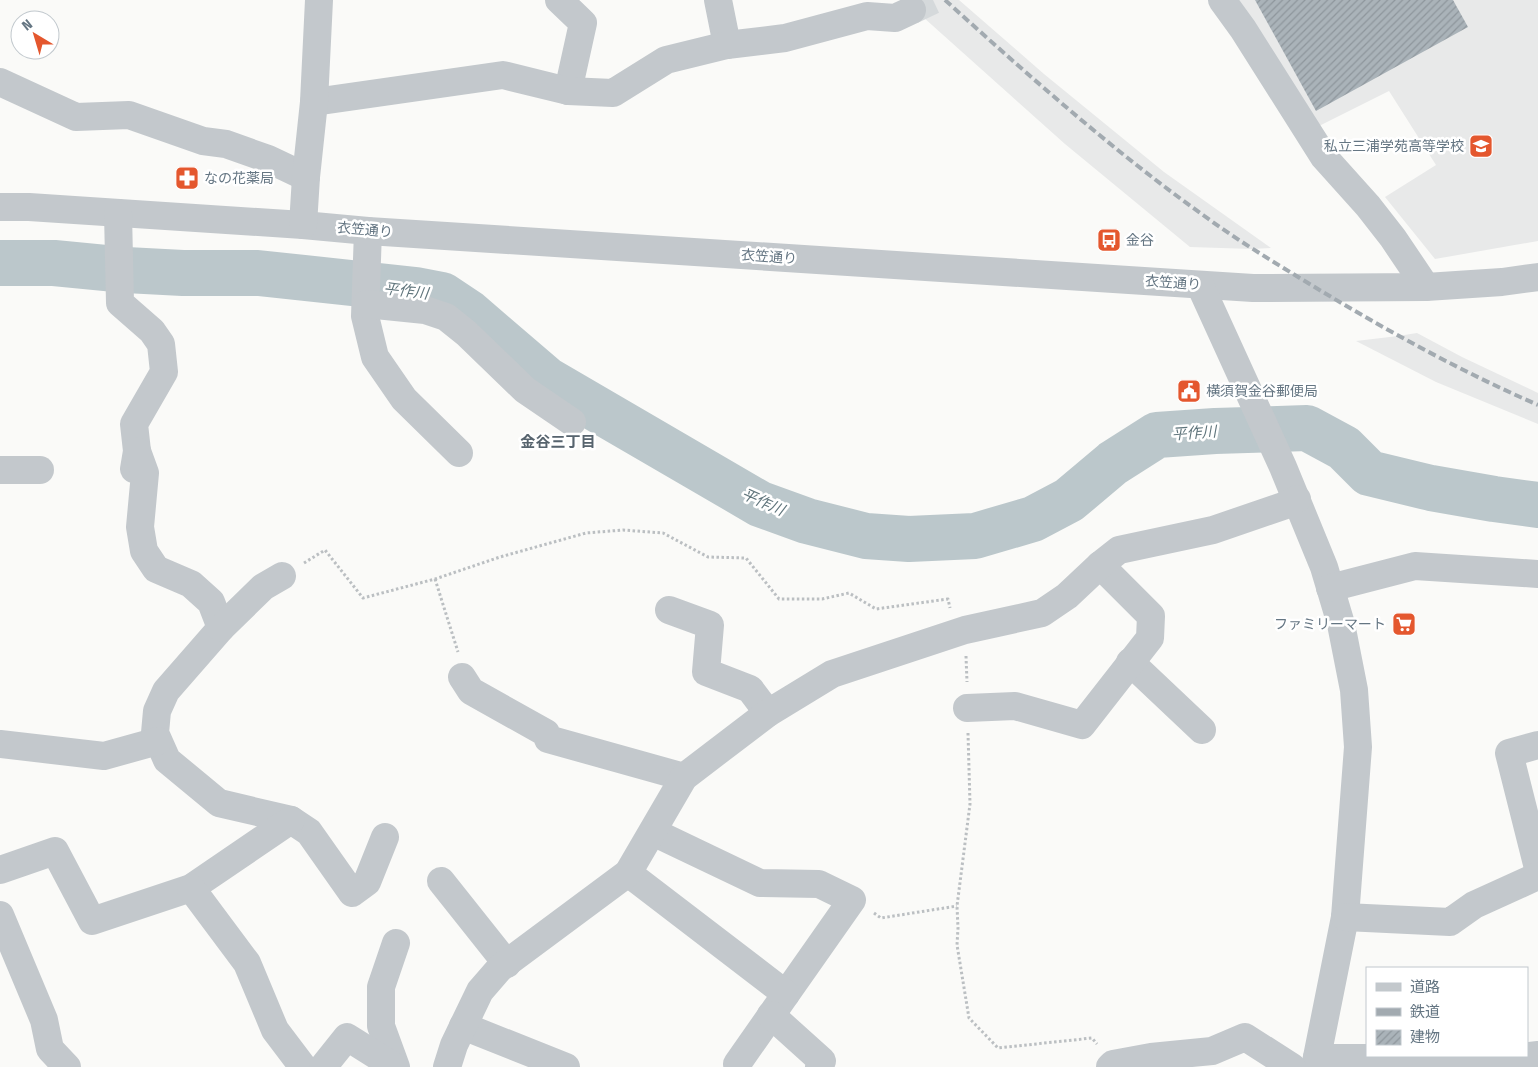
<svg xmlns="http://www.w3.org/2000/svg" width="1538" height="1067" viewBox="0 0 1538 1067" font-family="'Fira Sans Condensed','Noto Sans JP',sans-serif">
<defs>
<pattern id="building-hatch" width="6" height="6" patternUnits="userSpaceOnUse" patternTransform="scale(1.25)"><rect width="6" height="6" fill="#aab3b9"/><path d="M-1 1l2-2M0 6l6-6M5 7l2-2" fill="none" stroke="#8e969c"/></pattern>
</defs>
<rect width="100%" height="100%" fill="#fafaf8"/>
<g fill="#e8e9e9">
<path d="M 904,0 L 959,0 L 1044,74 L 1164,172 L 1271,248 L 1252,249 L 1190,247 L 1065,144 Z"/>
<path d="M 1236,0 L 1538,0 L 1538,241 L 1435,259 L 1385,197 L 1436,165 L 1389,91 L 1319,126 Z"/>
<path d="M 1417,333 L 1462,357 L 1538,393 L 1538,424 L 1436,382 L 1356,341 L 1398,336 Z"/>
</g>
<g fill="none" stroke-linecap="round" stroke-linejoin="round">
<path stroke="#bbc7cb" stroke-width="46" d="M 0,263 L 54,263 L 126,270 L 183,273 L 258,273 L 416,290 L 442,295 L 469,313 L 547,380 L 760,504 L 807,521 L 866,536 L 909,539 L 975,536 L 1033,519 L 1069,500 L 1113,463 L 1157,435 L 1215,431 L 1307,428 L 1344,448 L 1369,473 L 1431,488 L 1494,499 L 1538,505"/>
</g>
<path fill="url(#building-hatch)" d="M 1255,0 L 1453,0 L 1468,27 L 1316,111 Z"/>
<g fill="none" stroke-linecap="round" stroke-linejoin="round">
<path stroke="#d5d9db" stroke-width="28" stroke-dasharray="28 14" stroke-linecap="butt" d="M 912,10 L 933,0"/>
<g stroke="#bbbfc2" stroke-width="3" stroke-dasharray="2.5 2.5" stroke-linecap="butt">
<path d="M 304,563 L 325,550 L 363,598 L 435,579 L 500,557 L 586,533 L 623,530 L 663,533 L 708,557 L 746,558 L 779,599 L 822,599 L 849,593 L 876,609 L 948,599 L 950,608"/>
<path d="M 435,579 L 458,652"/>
<path d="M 966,656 L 967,682"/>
<path d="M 968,733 L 970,804 L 957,906 L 958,928 L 957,945 L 969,1018 L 998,1048 L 1092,1038 L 1097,1044"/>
<path d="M 874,913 L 881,918 L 957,906"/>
</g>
<g stroke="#c3c8cc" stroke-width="28">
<path d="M 559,0 L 583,23 L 568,91"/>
<path d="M 718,0 L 727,45"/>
<path d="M 1222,0 L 1243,29 L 1324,157 L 1368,206 L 1393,238 L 1426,287"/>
<path d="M 0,82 L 76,117 L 129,115 L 203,141 L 226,144 L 268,159 L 306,177"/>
<path d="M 314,102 L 503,75 L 568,91 L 613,93 L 666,60 L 727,45 L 785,38 L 867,16 L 895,18 L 912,10"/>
<path d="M 0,207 L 29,207 L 303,225 L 368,231 L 1253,288 L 1426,287 L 1502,282 L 1538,277"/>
<path d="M 118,213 L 120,303 L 152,331 L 161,344 L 164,372 L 134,424 L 137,451 L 134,469"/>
<path d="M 303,225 L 306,177 L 314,102 L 319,0"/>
<path d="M 368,231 L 365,316 L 375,357 L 404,399 L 459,453"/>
<path d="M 1200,285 L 1283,467 L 1324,567 L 1341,624 L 1354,690 L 1358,747 L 1345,917 L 1315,1067"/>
<path d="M 366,304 L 425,310 L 446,317 L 466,333 L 525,390 L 572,422"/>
<path d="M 137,451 L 145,473 L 140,527 L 144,551 L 156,569 L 191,584 L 211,602 L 221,628 L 166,691 L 157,711 L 155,733 L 167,760 L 219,803 L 291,820 L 309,832 L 352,893 L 367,882 L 385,837"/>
<path d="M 0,470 L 40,470"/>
<path d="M 1330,588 L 1415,566 L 1538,574"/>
<path d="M 669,610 L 710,625 L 706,672 L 750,689 L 768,713"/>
<path d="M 221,628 L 263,587 L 282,576"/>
<path d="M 1130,662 L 1202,730"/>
<path d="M 462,677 L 471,691 L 546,733 L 548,739 L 684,777"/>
<path d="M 967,708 L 1015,706 L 1082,725 L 1150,638 L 1151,616 L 1100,565"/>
<path d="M 0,744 L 104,756 L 158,741"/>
<path d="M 1538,745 L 1509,753 L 1538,868"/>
<path d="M 653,832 L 760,883 L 819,884 L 852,900 L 786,994"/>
<path d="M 0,870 L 55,851 L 92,921 L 191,888 L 291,820"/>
<path d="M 628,873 L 786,994 L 737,1064"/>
<path d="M 441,881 L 507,964"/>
<path d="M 191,888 L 247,963 L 275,1030 L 303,1067"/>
<path d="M 0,915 L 44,1020 L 50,1049 L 67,1067"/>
<path d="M 1345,917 L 1450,922 L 1474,905 L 1538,876"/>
<path d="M 396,943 L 381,987 L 381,1026 L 396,1067"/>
<path d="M 771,1015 L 822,1061 L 819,1067"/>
<path d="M 463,1026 L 566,1067"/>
<path d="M 1317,1058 L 1510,1058 L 1538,1055"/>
<path d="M 323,1067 L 347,1037 L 395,1067"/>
<path d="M 447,1067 L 454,1045 L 480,991 L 500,968 L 628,873 L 684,777 L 768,713 L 832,674 L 965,630 L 1042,613 L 1067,596 L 1100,565 L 1119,550 L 1213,530 L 1283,506 L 1297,499"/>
<path d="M 1110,1067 L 1113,1064 L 1151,1057 L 1212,1051 L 1245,1037 L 1292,1067"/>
</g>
<path stroke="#a2aab0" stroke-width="4" stroke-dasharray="8 4" stroke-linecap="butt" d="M 945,0 C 1028,75 1112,150 1203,215 C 1237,240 1272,261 1308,283 C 1382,328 1458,370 1538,405"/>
</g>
<defs>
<g id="school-square" transform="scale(1.25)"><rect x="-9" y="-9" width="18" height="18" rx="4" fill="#e4572e" stroke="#fff"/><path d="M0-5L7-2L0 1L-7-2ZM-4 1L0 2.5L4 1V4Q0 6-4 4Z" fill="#fff"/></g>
<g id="pharmacy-square" transform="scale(1.25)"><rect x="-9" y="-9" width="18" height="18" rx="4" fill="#e4572e" stroke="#fff"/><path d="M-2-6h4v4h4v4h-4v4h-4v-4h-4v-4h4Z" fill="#fff"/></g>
<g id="bus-square" transform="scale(1.25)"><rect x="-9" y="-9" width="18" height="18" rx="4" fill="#e4572e" stroke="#fff"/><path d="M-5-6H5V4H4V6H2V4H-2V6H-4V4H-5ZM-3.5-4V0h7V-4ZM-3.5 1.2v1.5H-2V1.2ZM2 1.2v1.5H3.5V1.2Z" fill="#fff"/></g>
<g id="civic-square" transform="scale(1.25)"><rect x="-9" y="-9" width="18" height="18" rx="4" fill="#e4572e" stroke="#fff"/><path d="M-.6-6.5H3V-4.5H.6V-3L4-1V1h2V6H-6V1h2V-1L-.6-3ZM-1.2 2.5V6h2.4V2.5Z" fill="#fff"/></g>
<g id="supermarket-square" transform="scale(1.25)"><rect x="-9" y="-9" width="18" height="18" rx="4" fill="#e4572e" stroke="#fff"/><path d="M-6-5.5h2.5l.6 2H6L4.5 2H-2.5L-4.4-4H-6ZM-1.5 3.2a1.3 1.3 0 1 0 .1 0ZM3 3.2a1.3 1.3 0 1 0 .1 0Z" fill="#fff"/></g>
</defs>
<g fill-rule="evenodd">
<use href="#school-square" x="1481" y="146"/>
<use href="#pharmacy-square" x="187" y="178"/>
<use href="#bus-square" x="1109" y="240"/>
<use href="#civic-square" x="1189" y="391"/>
<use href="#supermarket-square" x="1404" y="624"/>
</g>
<g text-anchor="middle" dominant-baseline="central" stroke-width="5" stroke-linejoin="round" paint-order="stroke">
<g font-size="14" fill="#657683" stroke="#fff" text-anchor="start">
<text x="1464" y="146" text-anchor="end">私立三浦学苑高等学校</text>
<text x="204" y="178">なの花薬局</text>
<text x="1126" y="240">金谷</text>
<text x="1206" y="391">横須賀金谷郵便局</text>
<text x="1386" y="624" text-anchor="end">ファミリーマート</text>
</g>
<g font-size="14" fill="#657683" stroke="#fff">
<text transform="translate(365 230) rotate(5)">衣笠通り</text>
<text transform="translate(769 257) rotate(4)">衣笠通り</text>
<text transform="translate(1173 283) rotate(4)">衣笠通り</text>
</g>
<g font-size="15" font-style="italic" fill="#60757c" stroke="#fff">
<text transform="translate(406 291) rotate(7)">平作川</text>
<text transform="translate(1194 433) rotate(-4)">平作川</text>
<text transform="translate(763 502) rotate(24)">平作川</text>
</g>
<g font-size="15" font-weight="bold" fill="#57646e" stroke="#fff">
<text x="558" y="442">金谷三丁目</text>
</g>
</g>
<rect x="1366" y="967" width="162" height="90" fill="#ffffff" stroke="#c1c8cd"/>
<rect x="1376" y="983" width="25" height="8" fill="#c3c8cc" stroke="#c1c8cd"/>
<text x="1410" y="992" font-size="15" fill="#657683">道路</text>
<rect x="1376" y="1008" width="25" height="8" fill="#a2aab0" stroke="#c1c8cd"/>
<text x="1410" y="1017" font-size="15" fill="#657683">鉄道</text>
<rect x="1376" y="1030" width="25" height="15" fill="url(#building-hatch)" stroke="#c1c8cd"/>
<text x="1410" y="1042" font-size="15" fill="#657683">建物</text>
<g transform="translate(35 35) rotate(322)"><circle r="24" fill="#ffffff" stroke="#c1c8cd"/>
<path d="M0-4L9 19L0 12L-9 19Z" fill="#e4572e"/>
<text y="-8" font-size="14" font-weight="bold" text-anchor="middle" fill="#657683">N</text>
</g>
</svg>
